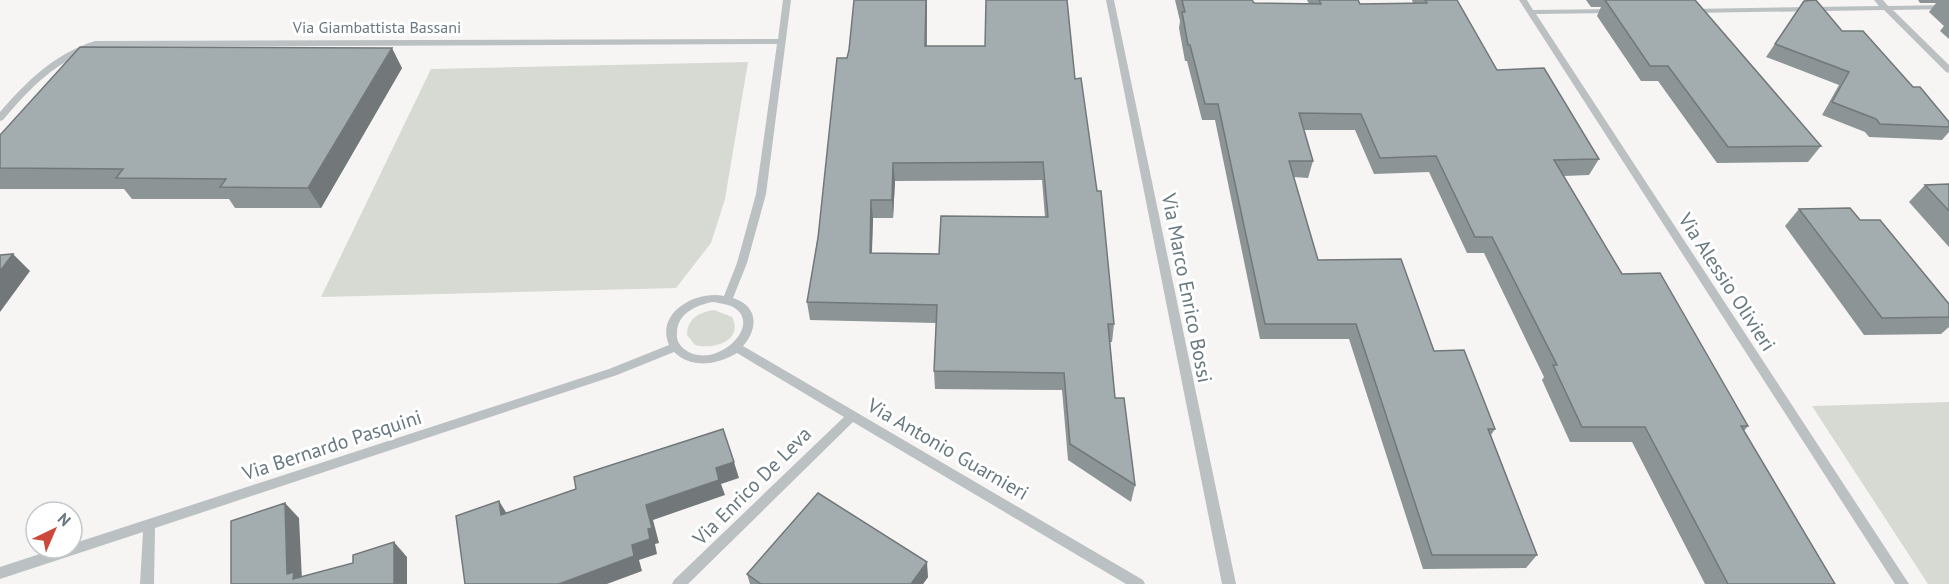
<svg xmlns="http://www.w3.org/2000/svg" width="1949" height="584" viewBox="0 0 1949 584" font-family="'PT Sans',sans-serif">
<rect width="100%" height="100%" fill="#f6f5f3"/>
<g fill="#d6dad2">
<path d="M 748,62 L 725,199 L 711,243 L 676,288 L 321,297 L 431,69 Z"/>
<path d="M 714,310 L 732,317 C 744,341 713,350 695,345 L 687,335 C 687,319 699,312 714,310 Z"/>
<path d="M 1949,402 L 1949,584 L 1928,584 L 1812,406 Z"/>
</g>
<g fill="none" stroke-linecap="round" stroke-linejoin="round">
<g fill="#bbc0c2" fill-rule="evenodd">
<path d="M 783,0 L 791,0 L 766,194 L 747,263 L 733,298 C 759,306 758,329 743,346 L 1143,580 L 1145,584 L 1126,584 L 853,422 L 688,584 L 672,584 L 674,580 L 844,417 L 737,353 C 717,365 692,369 674,352 L 617,375 L 155,528 L 154,584 L 140,584 L 143,532 L 0,579 L 0,567 L 58,548 L 72,548 L 72,544 L 609,369 L 669,345 C 655,312 697,290 724,296 L 737,263 L 756,194 L 777,44 L 96,47 C 52,65 33,85 3,120 L 0,121 L 0,112 C 27,81 54,54 95,41 L 778,39 ZM 713,302 C 719,303 726,304 731,306 C 767,323 715,373 684,349 C 679,345 676,339 677,333 C 677,313 697,305 713,302 Z"/>
<path d="M 1106,0 L 1114,0 L 1236,584 L 1222,584 Z"/>
<path d="M 1519,0 L 1527,0 L 1533,10 L 1613,9 L 1617,11 L 1613,13 L 1536,14 L 1909,584 L 1895,584 Z"/>
<path d="M 1874,0 L 1883,0 L 1888,6 L 1949,5 L 1949,9 L 1893,10 L 1949,65 L 1949,73 L 1946,72 L 1884,10 L 1691,13 L 1687,11 L 1691,9 L 1879,6 Z"/>
</g>
</g>
<g fill="#8c9496" fill-rule="evenodd">
<path d="M 927,0 L 927,46 L 1075,79 L 1114,324 L 1112,342 L 1110,342 L 1115,398 L 1135,485 L 1131,502 L 1068,460 L 1062,390 L 935,389 L 934,371 L 936,323 L 810,320 L 807,302 L 847,58 ZM 1042,180 L 1045,217 L 939,254 L 872,253 L 873,218 L 893,218 L 895,181 Z"/>
<path d="M 1175,0 L 1252,0 L 1254,3 L 1309,4 L 1307,0 L 1358,0 L 1360,4 L 1413,3 L 1412,0 L 1457,0 L 1497,70 L 1599,159 L 1589,175 L 1564,176 L 1622,274 L 1748,426 L 1744,431 L 1835,584 L 1705,584 L 1632,442 L 1570,442 L 1542,380 L 1544,377 L 1484,253 L 1467,253 L 1429,172 L 1374,174 L 1355,130 L 1304,130 L 1313,161 L 1308,178 L 1293,177 L 1318,260 L 1434,351 L 1495,429 L 1491,435 L 1537,555 L 1526,568 L 1423,569 L 1349,339 L 1260,339 L 1215,120 L 1202,120 L 1187,61 L 1185,61 L 1179,28 L 1180,21 Z"/>
<path d="M 1586,0 L 1695,0 L 1821,146 L 1808,162 L 1717,163 L 1658,81 L 1641,81 L 1597,16 L 1601,7 L 1591,7 Z"/>
<path d="M 1918,0 L 1949,0 L 1949,39 L 1940,31 L 1944,26 L 1929,12 L 1936,3 L 1920,3 Z"/>
<path d="M 1804,1 L 1913,87 L 1949,122 L 1949,132 L 1942,140 L 1869,137 L 1865,132 L 1822,115 L 1839,85 L 1766,57 Z"/>
<path d="M 402,68 L 321,208 L 235,208 L 229,199 L 132,199 L 124,189 L 0,189 L 0,135 Z"/>
<path d="M 1949,184 L 1949,247 L 1909,202 L 1925,185 Z"/>
<path d="M 1799,209 L 1860,220 L 1949,317 L 1949,327 L 1941,334 L 1864,335 L 1785,226 Z"/>
<path d="M 747,574 L 928,577 L 923,584 L 750,584 Z"/>
</g>
<g fill="#72787a">
<path d="M 926,0 L 927,0 L 926,64 L 925,46 Z"/>
<path d="M 392,48 L 402,68 L 321,208 L 308,188 Z"/>
<path d="M 893,163 L 895,181 L 893,218 L 892,200 Z"/>
<path d="M 871,200 L 873,218 L 871,271 L 870,253 Z"/>
<path d="M 13,254 L 30,271 L 0,312 L 0,271 Z"/>
<path d="M 734,462 L 739,478 L 721,484 L 725,495 L 653,520 L 659,543 L 655,544 L 657,554 L 639,560 L 642,571 L 607,584 L 559,584 L 632,545 L 648,529 L 646,505 L 716,468 Z"/>
<path d="M 499,501 L 509,517 L 501,515 Z"/>
<path d="M 285,503 L 299,518 L 302,580 L 298,584 L 287,574 Z"/>
<path d="M 394,542 L 407,557 L 407,584 L 394,584 Z"/>
<path d="M 927,562 L 928,577 L 923,584 L 911,584 Z"/>
</g>
<g fill="#a3acaf" stroke="#72787a" stroke-width="1.5" fill-rule="evenodd">
<path d="M 854,0 L 926,0 L 925,46 L 985,46 L 986,0 L 1067,0 L 1075,79 L 1081,78 L 1097,191 L 1101,191 L 1114,324 L 1108,324 L 1115,398 L 1124,398 L 1135,485 L 1070,444 L 1064,373 L 934,371 L 937,305 L 807,302 L 818,238 L 837,58 L 847,58 L 849,50 ZM 1043,162 L 1048,217 L 941,216 L 939,254 L 870,253 L 871,200 L 892,200 L 893,163 Z"/>
<path d="M 1182,0 L 1252,0 L 1254,3 L 1321,4 L 1319,0 L 1358,0 L 1360,4 L 1427,3 L 1425,0 L 1457,0 L 1497,70 L 1544,68 L 1599,159 L 1554,160 L 1622,274 L 1660,273 L 1748,426 L 1741,426 L 1835,584 L 1728,584 L 1645,427 L 1582,427 L 1553,365 L 1557,365 L 1492,237 L 1475,237 L 1436,156 L 1380,158 L 1361,114 L 1299,113 L 1313,161 L 1289,161 L 1318,260 L 1401,259 L 1434,351 L 1464,350 L 1495,429 L 1488,429 L 1537,555 L 1432,555 L 1356,324 L 1265,324 L 1218,104 L 1205,104 L 1190,45 L 1188,45 L 1182,12 L 1185,12 Z"/>
<path d="M 1605,0 L 1695,0 L 1821,146 L 1728,147 L 1668,66 L 1650,66 Z"/>
<path d="M 1816,0 L 1842,31 L 1863,31 L 1913,87 L 1920,87 L 1949,122 L 1949,127 L 1880,124 L 1876,119 L 1832,102 L 1849,72 L 1775,44 L 1804,1 Z"/>
<path d="M 80,47 L 392,48 L 308,188 L 220,187 L 226,179 L 116,178 L 123,169 L 0,168 L 0,135 Z"/>
<path d="M 1949,184 L 1949,211 L 1925,185 Z"/>
<path d="M 1850,208 L 1860,220 L 1880,220 L 1949,304 L 1949,317 L 1882,318 L 1799,209 Z"/>
<path d="M 13,254 L 0,271 L 0,255 Z"/>
<path d="M 723,429 L 734,462 L 716,468 L 719,480 L 646,505 L 652,528 L 648,529 L 650,539 L 632,545 L 634,556 L 559,584 L 465,584 L 456,516 L 499,501 L 501,515 L 576,489 L 574,477 Z"/>
<path d="M 818,493 L 927,562 L 911,584 L 761,584 L 747,574 Z"/>
<path d="M 285,503 L 287,574 L 294,572 L 293,579 L 353,563 L 353,555 L 394,542 L 394,584 L 231,584 L 231,521 Z"/>
</g>
<g text-anchor="middle" dominant-baseline="central" stroke-width="6" stroke-linejoin="round" paint-order="stroke">
<g font-size="16" fill="#687980" stroke="#fff">
<text x="377" y="27">Via Giambattista Bassani</text>
</g>
<g font-size="20" fill="#687980" stroke="#fff">
<text transform="translate(1727 282) rotate(57)">Via Alessio Olivieri</text>
<text transform="translate(1187 288) rotate(79)">Via Marco Enrico Bossi</text>
<text transform="translate(332 445) rotate(-18)">Via Bernardo Pasquini</text>
<text transform="translate(948 449) rotate(30)">Via Antonio Guarnieri</text>
<text transform="translate(752 486) rotate(-45)">Via Enrico De Leva</text>
</g>
</g>
<g transform="translate(54 530) rotate(44)"><circle r="28" fill="#ffffff" stroke="#c3c9cc" stroke-width="1.5"/>
<path d="M0-4.5L10 22L0 15L-10 22Z" fill="#cc483c"/>
<text y="-9" font-size="16" font-weight="bold" text-anchor="middle" fill="#687980">N</text>
</g>
</svg>
